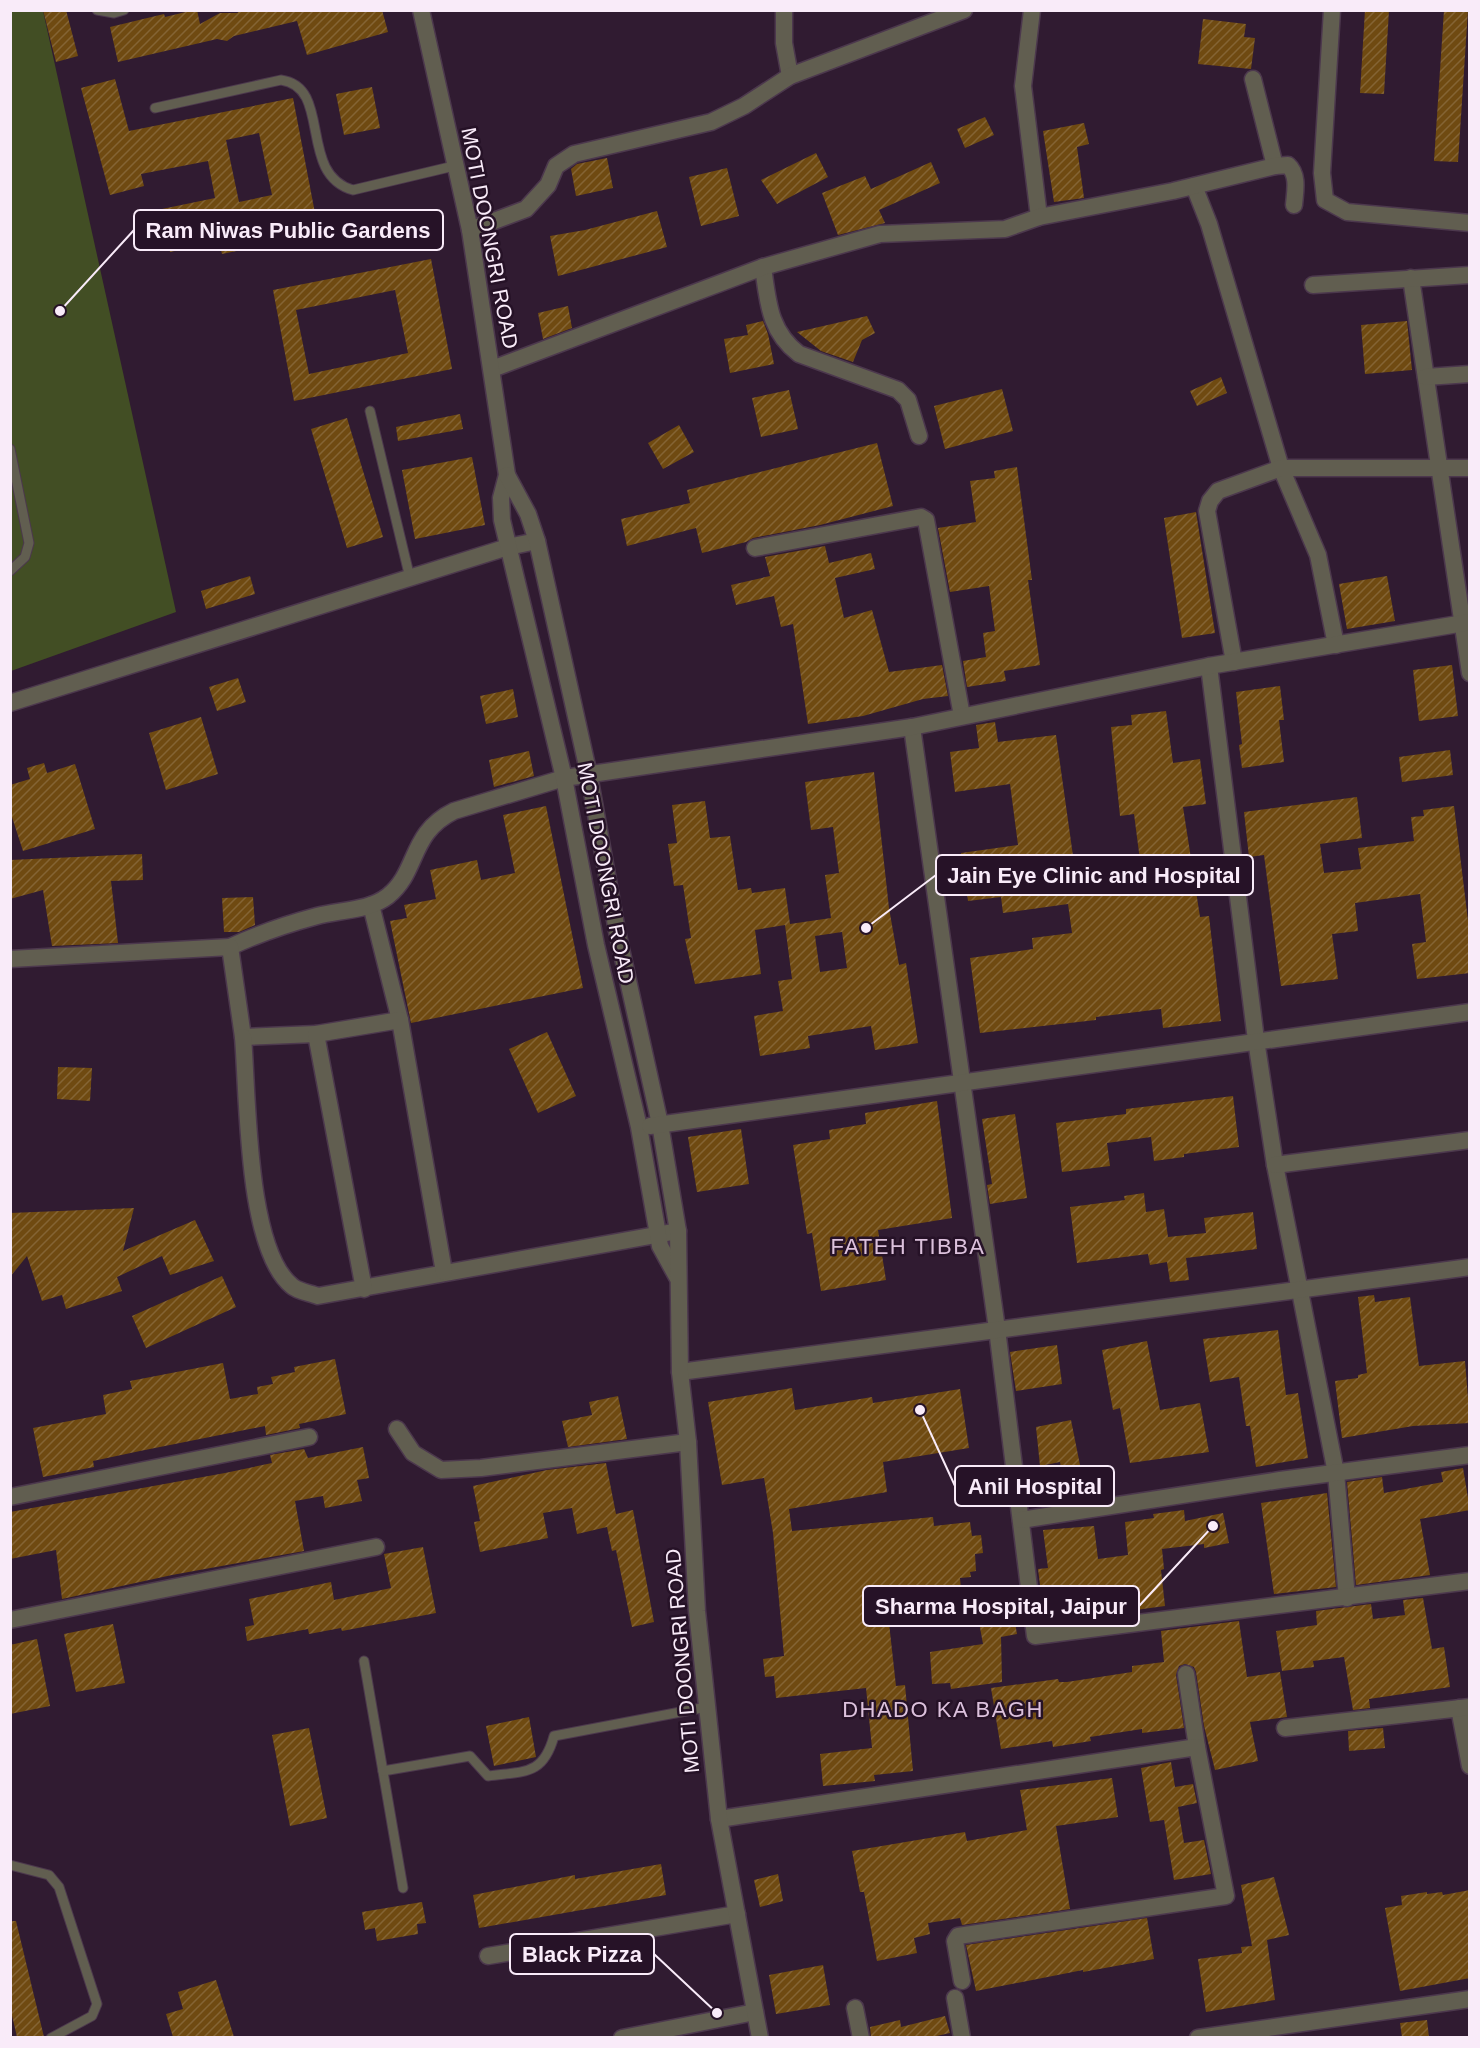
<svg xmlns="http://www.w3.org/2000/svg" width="1480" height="2048" viewBox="0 0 1480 2048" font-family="Arial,sans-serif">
<defs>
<pattern id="building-hatch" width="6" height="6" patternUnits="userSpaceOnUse" patternTransform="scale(1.5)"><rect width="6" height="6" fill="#6f4a11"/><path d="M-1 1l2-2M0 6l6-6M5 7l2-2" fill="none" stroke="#846434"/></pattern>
</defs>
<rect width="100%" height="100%" fill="#301b31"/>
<path fill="#424e24" d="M 10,11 L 43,11 L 176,612 L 11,671 Z"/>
<g fill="url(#building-hatch)" fill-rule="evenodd">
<path d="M 43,10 L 66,10 L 78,56 L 56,62 Z"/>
<path d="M 194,10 L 197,10 L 200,24 L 220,13 L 238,13 L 237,10 L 382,10 L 388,32 L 307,55 L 297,21 L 234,36 L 227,41 L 217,39 L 118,62 L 110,27 L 164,14 L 165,17 Z"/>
<path d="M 1365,10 L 1389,10 L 1384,94 L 1360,93 Z"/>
<path d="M 1444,10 L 1468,10 L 1458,162 L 1434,161 Z"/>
<path d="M 1203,19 L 1246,24 L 1244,37 L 1255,38 L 1251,69 L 1198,64 Z"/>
<path d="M 115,79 L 129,131 L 293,98 L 319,234 L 222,254 L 219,242 L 170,252 L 162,209 L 215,198 L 208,161 L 141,174 L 144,186 L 110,195 L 81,88 ZM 259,133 L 272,195 L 239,202 L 226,140 Z"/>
<path d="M 372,87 L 380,128 L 344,135 L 336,94 Z"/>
<path d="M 985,117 L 994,135 L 965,148 L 957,129 Z"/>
<path d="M 1084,123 L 1089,144 L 1077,147 L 1084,198 L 1054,202 L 1043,131 Z"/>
<path d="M 816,153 L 828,177 L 777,204 L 761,180 Z"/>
<path d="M 607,158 L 613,188 L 576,196 L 571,169 L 577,164 Z"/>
<path d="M 931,162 L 940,183 L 879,210 L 885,223 L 838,235 L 822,193 L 865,176 L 871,189 Z"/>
<path d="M 727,168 L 739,216 L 701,226 L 689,177 Z"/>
<path d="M 657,211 L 667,247 L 558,276 L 550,236 L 585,230 Z"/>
<path d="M 431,259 L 452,369 L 294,401 L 273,290 ZM 395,290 L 408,353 L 309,374 L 296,310 Z"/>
<path d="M 568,306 L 572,328 L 543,339 L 538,313 Z"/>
<path d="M 867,316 L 875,333 L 862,340 L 853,362 L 821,351 L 797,332 Z"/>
<path d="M 763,321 L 768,334 L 774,364 L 730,373 L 724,339 L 748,335 L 746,325 Z"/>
<path d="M 1407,321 L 1412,370 L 1365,374 L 1361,325 Z"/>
<path d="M 1221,377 L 1227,393 L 1197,406 L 1190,391 Z"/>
<path d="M 1002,389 L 1013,431 L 945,449 L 934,406 Z"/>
<path d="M 789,390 L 798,429 L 761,437 L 752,398 Z"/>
<path d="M 460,414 L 463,429 L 398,441 L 396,427 Z"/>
<path d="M 347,418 L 383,537 L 347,548 L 311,429 Z"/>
<path d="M 679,425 L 694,452 L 663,469 L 648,443 Z"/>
<path d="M 877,443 L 893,506 L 820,525 L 753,538 L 746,542 L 702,553 L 696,528 L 627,546 L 621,519 L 690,503 L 687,490 Z"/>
<path d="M 472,457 L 485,525 L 415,539 L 402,470 Z"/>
<path d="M 1017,467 L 1032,580 L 1028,580 L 1040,665 L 1004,671 L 1006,681 L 967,687 L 963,661 L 986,657 L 983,633 L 995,631 L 989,586 L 950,592 L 938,528 L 976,522 L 970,481 L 995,478 L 994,471 Z"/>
<path d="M 1196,512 L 1215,633 L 1182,638 L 1164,518 Z"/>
<path d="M 825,546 L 829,563 L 871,553 L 875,569 L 835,578 L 844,618 L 872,610 L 889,672 L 942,665 L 948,696 L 923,699 L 863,716 L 808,724 L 793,624 L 781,627 L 774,596 L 736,605 L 731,585 L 770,576 L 765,557 Z"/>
<path d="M 250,576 L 255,594 L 206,609 L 201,591 Z"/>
<path d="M 1387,576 L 1395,621 L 1347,629 L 1339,584 Z"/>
<path d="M 1452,665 L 1458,716 L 1419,721 L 1413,670 Z"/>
<path d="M 238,678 L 246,702 L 217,711 L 209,687 Z"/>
<path d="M 1280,686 L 1284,720 L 1279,720 L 1284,762 L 1242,768 L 1239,745 L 1242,744 L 1236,692 Z"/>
<path d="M 513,689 L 518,717 L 486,724 L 480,696 Z"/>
<path d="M 1166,711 L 1173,763 L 1200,759 L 1206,804 L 1183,807 L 1200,917 L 1209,916 L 1221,1021 L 1163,1028 L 1161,1009 L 1096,1017 L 1096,1020 L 980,1033 L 970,958 L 1033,949 L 1032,938 L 1072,933 L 1068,904 L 1003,913 L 1001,897 L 968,901 L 961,853 L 1018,845 L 1010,784 L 955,792 L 950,752 L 979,748 L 976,725 L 995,722 L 998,742 L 1056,735 L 1076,877 L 1141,868 L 1134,814 L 1120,816 L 1111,727 L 1132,725 L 1131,715 Z"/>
<path d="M 201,717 L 218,774 L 166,790 L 149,733 Z"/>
<path d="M 1450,750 L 1453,775 L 1402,782 L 1399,757 Z"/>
<path d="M 529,751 L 534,776 L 494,787 L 489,760 Z"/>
<path d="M 44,763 L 47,773 L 75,764 L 95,829 L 23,851 L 10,811 L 10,785 L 30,779 L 27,768 Z"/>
<path d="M 874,772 L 889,908 L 899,965 L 906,963 L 918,1043 L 875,1050 L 871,1026 L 808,1036 L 810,1048 L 760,1056 L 754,1016 L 783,1011 L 778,981 L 792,979 L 785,925 L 755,930 L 761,974 L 695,984 L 685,939 L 691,938 L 683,885 L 674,886 L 668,844 L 677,843 L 672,805 L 705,801 L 710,838 L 730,836 L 738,890 L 751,888 L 752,893 L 785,888 L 790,924 L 831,918 L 825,875 L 839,873 L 833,827 L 811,830 L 805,782 ZM 842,932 L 847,968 L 820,972 L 815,936 Z"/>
<path d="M 1357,797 L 1362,838 L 1320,844 L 1324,873 L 1361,869 L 1358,848 L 1414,841 L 1411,817 L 1424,816 L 1423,810 L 1454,806 L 1470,937 L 1470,973 L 1417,979 L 1412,944 L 1426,942 L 1420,894 L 1355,903 L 1358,931 L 1332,934 L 1338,979 L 1281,986 L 1264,855 L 1249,857 L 1244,812 Z"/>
<path d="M 546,806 L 583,988 L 411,1023 L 390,921 L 407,918 L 404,905 L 436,899 L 430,870 L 477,860 L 481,880 L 515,873 L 503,815 Z"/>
<path d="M 142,854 L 143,880 L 111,881 L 118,943 L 52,946 L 43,890 L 10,899 L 10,860 Z"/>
<path d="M 253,897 L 255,925 L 239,932 L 224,932 L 222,898 Z"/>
<path d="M 547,1032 L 576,1096 L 538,1113 L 509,1049 Z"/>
<path d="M 58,1067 L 92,1068 L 90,1101 L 57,1099 Z"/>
<path d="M 1233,1096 L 1239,1147 L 1184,1154 L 1184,1157 L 1154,1161 L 1151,1137 L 1107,1143 L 1110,1166 L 1062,1172 L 1056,1123 L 1126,1114 L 1126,1109 Z"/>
<path d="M 937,1101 L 952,1218 L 878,1230 L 886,1280 L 821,1291 L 812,1233 L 807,1234 L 793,1145 L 830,1139 L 829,1130 L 866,1124 L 865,1113 Z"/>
<path d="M 1015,1114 L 1027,1198 L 990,1204 L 987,1185 L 992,1184 L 982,1119 Z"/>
<path d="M 741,1129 L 749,1184 L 697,1192 L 688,1137 Z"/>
<path d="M 1144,1193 L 1146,1212 L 1164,1209 L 1168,1237 L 1206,1233 L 1204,1218 L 1253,1212 L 1257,1249 L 1186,1258 L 1189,1280 L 1170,1282 L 1167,1262 L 1150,1265 L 1148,1254 L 1077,1263 L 1070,1207 L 1125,1200 L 1124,1196 Z"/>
<path d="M 134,1208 L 123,1251 L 195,1220 L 214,1261 L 170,1275 L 162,1256 L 117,1277 L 122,1291 L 66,1309 L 62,1295 L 42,1301 L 27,1256 L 10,1277 L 10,1213 Z"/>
<path d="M 222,1276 L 236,1307 L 146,1348 L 132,1316 Z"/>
<path d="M 1374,1295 L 1375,1302 L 1410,1297 L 1419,1366 L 1465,1361 L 1470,1423 L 1413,1426 L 1342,1438 L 1335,1381 L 1358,1378 L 1358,1375 L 1367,1373 L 1358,1297 Z"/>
<path d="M 1278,1330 L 1286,1395 L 1298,1393 L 1308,1458 L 1256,1467 L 1250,1426 L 1246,1426 L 1239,1377 L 1210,1382 L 1203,1339 Z"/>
<path d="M 1147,1341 L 1160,1410 L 1200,1403 L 1209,1452 L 1130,1463 L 1120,1408 L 1113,1410 L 1102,1350 Z"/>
<path d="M 1057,1345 L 1062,1384 L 1016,1391 L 1010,1352 Z"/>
<path d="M 335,1359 L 346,1414 L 299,1424 L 300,1428 L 266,1435 L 265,1426 L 140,1451 L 93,1461 L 94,1467 L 43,1477 L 33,1428 L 106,1414 L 103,1395 L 132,1389 L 130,1381 L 223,1363 L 230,1399 L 258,1394 L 257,1387 L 273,1384 L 271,1377 L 295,1372 L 294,1367 Z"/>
<path d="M 792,1388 L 795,1410 L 872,1397 L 873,1403 L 960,1389 L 969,1448 L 883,1462 L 887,1492 L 789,1509 L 792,1531 L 933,1517 L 934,1526 L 970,1522 L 972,1536 L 981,1535 L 983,1553 L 975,1554 L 976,1571 L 970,1572 L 971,1577 L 960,1578 L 962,1599 L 899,1606 L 901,1622 L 889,1623 L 896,1686 L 905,1685 L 913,1771 L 874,1775 L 875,1781 L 823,1786 L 820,1754 L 872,1748 L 866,1688 L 776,1698 L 774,1676 L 765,1677 L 763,1659 L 784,1656 L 773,1533 L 764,1478 L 722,1485 L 708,1402 Z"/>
<path d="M 618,1396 L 627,1439 L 568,1447 L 562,1421 L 592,1415 L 589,1402 Z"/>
<path d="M 1071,1420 L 1081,1470 L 1062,1474 L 1060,1462 L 1040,1466 L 1036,1427 Z"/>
<path d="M 363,1447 L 369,1478 L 357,1480 L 362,1501 L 325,1508 L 323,1496 L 295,1501 L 304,1551 L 172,1575 L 62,1599 L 56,1550 L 10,1559 L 10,1512 L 225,1473 L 272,1463 L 270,1455 L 304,1449 L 308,1458 Z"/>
<path d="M 606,1463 L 616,1514 L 633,1510 L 654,1622 L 632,1627 L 616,1550 L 612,1551 L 607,1527 L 577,1534 L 572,1508 L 543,1513 L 548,1538 L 480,1552 L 474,1522 L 480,1521 L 473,1486 L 547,1470 Z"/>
<path d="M 1463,1468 L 1470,1510 L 1420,1519 L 1430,1575 L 1356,1585 L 1347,1482 L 1382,1477 L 1384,1493 L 1443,1482 L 1441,1472 Z"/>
<path d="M 1327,1493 L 1336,1587 L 1274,1594 L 1261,1503 Z"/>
<path d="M 1184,1510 L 1185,1521 L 1223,1513 L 1229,1543 L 1204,1548 L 1204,1544 L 1162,1549 L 1164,1569 L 1161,1570 L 1165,1606 L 1128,1611 L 1127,1602 L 1079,1609 L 1080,1620 L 1045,1624 L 1038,1569 L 1048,1568 L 1043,1530 L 1094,1526 L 1098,1559 L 1128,1555 L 1125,1522 L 1154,1518 L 1153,1514 Z"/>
<path d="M 423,1547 L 436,1613 L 342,1631 L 341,1628 L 309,1634 L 308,1629 L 247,1641 L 245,1627 L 254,1625 L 249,1599 L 331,1582 L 334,1600 L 391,1588 L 384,1554 Z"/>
<path d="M 1423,1598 L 1432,1649 L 1444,1647 L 1450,1687 L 1369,1699 L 1370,1708 L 1353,1710 L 1344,1657 L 1313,1661 L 1314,1667 L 1282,1671 L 1276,1631 L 1317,1625 L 1316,1611 L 1371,1604 L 1373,1619 L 1405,1615 L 1403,1600 Z"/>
<path d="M 1011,1600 L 1017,1634 L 1001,1637 L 1002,1682 L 951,1689 L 950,1683 L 932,1684 L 930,1652 L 983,1644 L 976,1606 Z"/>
<path d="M 1239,1621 L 1247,1677 L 1280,1672 L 1287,1717 L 1250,1722 L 1258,1761 L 1215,1770 L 1204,1726 L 1196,1672 L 1194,1667 L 1185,1664 L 1179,1666 L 1176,1675 L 1184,1728 L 1142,1733 L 1142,1729 L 1090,1737 L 1091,1741 L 1053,1747 L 1052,1741 L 1001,1749 L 991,1688 L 1058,1679 L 1059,1682 L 1067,1682 L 1132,1672 L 1132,1666 L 1164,1662 L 1161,1631 Z"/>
<path d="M 113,1624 L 125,1683 L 76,1692 L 64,1634 Z"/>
<path d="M 37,1639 L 50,1706 L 10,1714 L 10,1645 Z"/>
<path d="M 529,1717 L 536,1757 L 494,1766 L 486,1726 Z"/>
<path d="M 309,1728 L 327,1818 L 290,1826 L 272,1735 Z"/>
<path d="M 1383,1728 L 1385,1748 L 1349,1751 L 1348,1731 Z"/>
<path d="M 1171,1762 L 1175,1787 L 1193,1784 L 1197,1803 L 1178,1807 L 1184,1843 L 1204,1840 L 1211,1874 L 1174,1880 L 1164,1820 L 1150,1822 L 1141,1768 Z"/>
<path d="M 1112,1778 L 1118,1817 L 1056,1826 L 1070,1909 L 962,1925 L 960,1918 L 928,1923 L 930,1934 L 914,1938 L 917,1953 L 877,1961 L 864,1892 L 860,1892 L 852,1851 L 965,1832 L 967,1841 L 1027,1830 L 1020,1790 Z"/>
<path d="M 661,1864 L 666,1895 L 479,1928 L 473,1895 L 575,1875 L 575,1879 Z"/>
<path d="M 778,1874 L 783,1901 L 760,1907 L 754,1880 Z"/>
<path d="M 1274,1877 L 1289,1935 L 1267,1940 L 1275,2000 L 1206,2012 L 1198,1959 L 1242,1953 L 1241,1947 L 1252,1946 L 1241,1885 Z"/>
<path d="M 1470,1890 L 1470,1978 L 1400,1991 L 1385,1908 L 1402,1905 L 1401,1896 L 1427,1892 L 1427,1894 L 1442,1892 L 1443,1895 Z"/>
<path d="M 422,1902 L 426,1923 L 417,1924 L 418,1934 L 377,1941 L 375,1928 L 365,1930 L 362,1912 Z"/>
<path d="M 1147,1918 L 1154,1959 L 1083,1972 L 1083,1970 L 976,1991 L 966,1945 Z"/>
<path d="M 10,1921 L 16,1921 L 44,2037 L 17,2037 L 10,2007 Z"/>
<path d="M 823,1965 L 830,2005 L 776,2014 L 769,1975 Z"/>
<path d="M 216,1980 L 234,2037 L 173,2037 L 166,2014 L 183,2009 L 178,1992 Z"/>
<path d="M 945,2016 L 950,2033 L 932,2037 L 871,2037 L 870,2027 L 900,2020 L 901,2027 Z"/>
<path d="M 1427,2020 L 1429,2037 L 1402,2037 L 1400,2023 Z"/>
</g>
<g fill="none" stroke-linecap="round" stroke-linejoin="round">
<g stroke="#4c384d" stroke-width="11">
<g id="service">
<path d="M 97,10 L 114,13 L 124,10"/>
<path d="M 155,108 L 281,80 C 333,87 297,174 353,190 L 454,166"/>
<path d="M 370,411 L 410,578"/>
<path d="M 10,449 L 29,543 L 25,557 L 10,571"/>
<path d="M 364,1661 L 403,1888"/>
<path d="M 383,1771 L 470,1756 L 488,1776 C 524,1771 543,1776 554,1736 L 707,1707"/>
<path d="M 10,1865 L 49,1875 L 59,1887 L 97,2004 L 92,2016 L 51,2038"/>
</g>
</g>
<g stroke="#4c384d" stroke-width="19">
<g id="minor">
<path d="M 784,10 L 784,43 L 790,76"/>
<path d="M 1032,10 L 1023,86 L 1039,217"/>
<path d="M 1332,10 L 1322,173 L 1325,200 L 1347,212 L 1470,223"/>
<path d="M 1253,79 L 1275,166"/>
<path d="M 1194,186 L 1209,224 L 1281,468 L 1318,555 L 1336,645"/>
<path d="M 470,230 L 526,209 L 548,185 L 556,166 L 574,154 L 711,122 L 744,106 L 790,76 L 964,10"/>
<path d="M 763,267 C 768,302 769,331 799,354 L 898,390 L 908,400 L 919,436"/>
<path d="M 1411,278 L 1470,673"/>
<path d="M 1313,285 L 1470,275"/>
<path d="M 492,369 L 763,267 L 880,234 L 1005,229 L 1039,217 L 1173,191 L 1275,166 L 1288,165 C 1299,175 1295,192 1294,205"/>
<path d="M 1426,377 L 1470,374"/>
<path d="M 755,548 L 921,517 L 926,520 L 962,716"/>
<path d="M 1234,662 L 1207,511 L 1210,501 L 1218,491 L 1281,468 L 1470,468"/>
<path d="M 1209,666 L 1256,1040 L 1275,1165 L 1336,1473 L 1347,1598"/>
<path d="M 10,703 L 508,547 L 537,541"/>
<path d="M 912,727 L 997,1329 L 1035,1636 L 1470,1581"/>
<path d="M 371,905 L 400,1020"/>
<path d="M 230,947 C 258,934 287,924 317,916 C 339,910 369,911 388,896 C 419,871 409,833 454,811 L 564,778 L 912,727 L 1209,666 L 1470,622"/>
<path d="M 10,959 L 230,947 L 243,1037 L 316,1034"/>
<path d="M 243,1037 C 248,1096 246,1249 292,1286 C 297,1291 310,1293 318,1296 L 678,1231"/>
<path d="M 1275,1165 L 1470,1140"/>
<path d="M 364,1289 L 316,1034 L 400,1020 L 444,1272"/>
<path d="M 680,1372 L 1470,1267"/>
<path d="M 397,1429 L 413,1453 L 441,1470 L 481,1468 L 688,1442"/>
<path d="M 10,1497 L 309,1437"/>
<path d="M 1021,1520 L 1280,1480 L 1470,1455"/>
<path d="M 10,1620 L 376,1547"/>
<path d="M 1186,1674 L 1197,1747"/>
<path d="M 1459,1708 L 1470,1766"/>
<path d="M 1285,1728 L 1470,1707"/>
<path d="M 719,1819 L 1197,1747 L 1226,1896 L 958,1936 L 955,1941 L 962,1981"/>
<path d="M 488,1956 L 737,1914"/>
<path d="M 955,1998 L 962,2038"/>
<path d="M 855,2008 L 861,2038"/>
<path d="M 622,2038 L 755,2012"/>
<path d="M 1198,2038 L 1470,1999"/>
</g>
</g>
<g stroke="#4c384d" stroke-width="19">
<g id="tertiary">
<path d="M 421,10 L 470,230 L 507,475 L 501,498 L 502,520 L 564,778 L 596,945 L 639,1127 L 660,1246 L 677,1277"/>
<path d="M 507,475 L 528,514 L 537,541 L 589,775 L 617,931 L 660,1124 L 678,1231 L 680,1372 L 688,1442 L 697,1611 L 719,1819 L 760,2038"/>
<path d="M 650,1126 L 1470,1012"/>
</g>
</g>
<use href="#service" stroke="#615e50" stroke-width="9"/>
<use href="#minor" stroke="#615e50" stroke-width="16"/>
<use href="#tertiary" stroke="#615e50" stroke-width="16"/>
</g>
<g text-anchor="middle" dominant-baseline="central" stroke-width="5" stroke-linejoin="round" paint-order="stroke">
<g font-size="21" fill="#f9ebf9" stroke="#261227">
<text transform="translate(490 238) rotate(79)">MOTI DOONGRI ROAD</text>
<text transform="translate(606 873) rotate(79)">MOTI DOONGRI ROAD</text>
<text transform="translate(682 1661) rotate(-95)">MOTI DOONGRI ROAD</text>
</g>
<g font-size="22" letter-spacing="1.5" fill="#dcc1dc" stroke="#261227">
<text x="908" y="1246">FATEH TIBBA</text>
<text x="943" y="1709">DHADO KA BAGH</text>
</g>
</g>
<path fill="none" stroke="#f9ebf9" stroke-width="2" d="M60 311L134 230M866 928L936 875M920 1410L955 1486M1213 1526L1139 1606M717 2013L654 1954"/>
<g fill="#f9ebf9" stroke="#261227" stroke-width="2">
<circle cx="60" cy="311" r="6"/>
<circle cx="866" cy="928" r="6"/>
<circle cx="920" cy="1410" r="6"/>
<circle cx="1213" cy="1526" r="6"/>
<circle cx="717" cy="2013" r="6"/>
</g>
<g fill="#261227" stroke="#f9ebf9" stroke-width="2">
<rect x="134" y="210" width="309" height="40" rx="6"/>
<rect x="936" y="855" width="317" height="40" rx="6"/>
<rect x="955" y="1466" width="159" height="40" rx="6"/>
<rect x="863" y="1586" width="276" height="40" rx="6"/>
<rect x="510" y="1934" width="144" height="40" rx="6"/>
</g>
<g font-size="22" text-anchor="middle" font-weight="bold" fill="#f9ebf9">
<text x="288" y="238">Ram Niwas Public Gardens</text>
<text x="1094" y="883">Jain Eye Clinic and Hospital</text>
<text x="1035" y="1494">Anil Hospital</text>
<text x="1001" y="1614">Sharma Hospital, Jaipur</text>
<text x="582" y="1962">Black Pizza</text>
</g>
<rect width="1480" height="2048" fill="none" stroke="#f9ebf9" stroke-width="24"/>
</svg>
